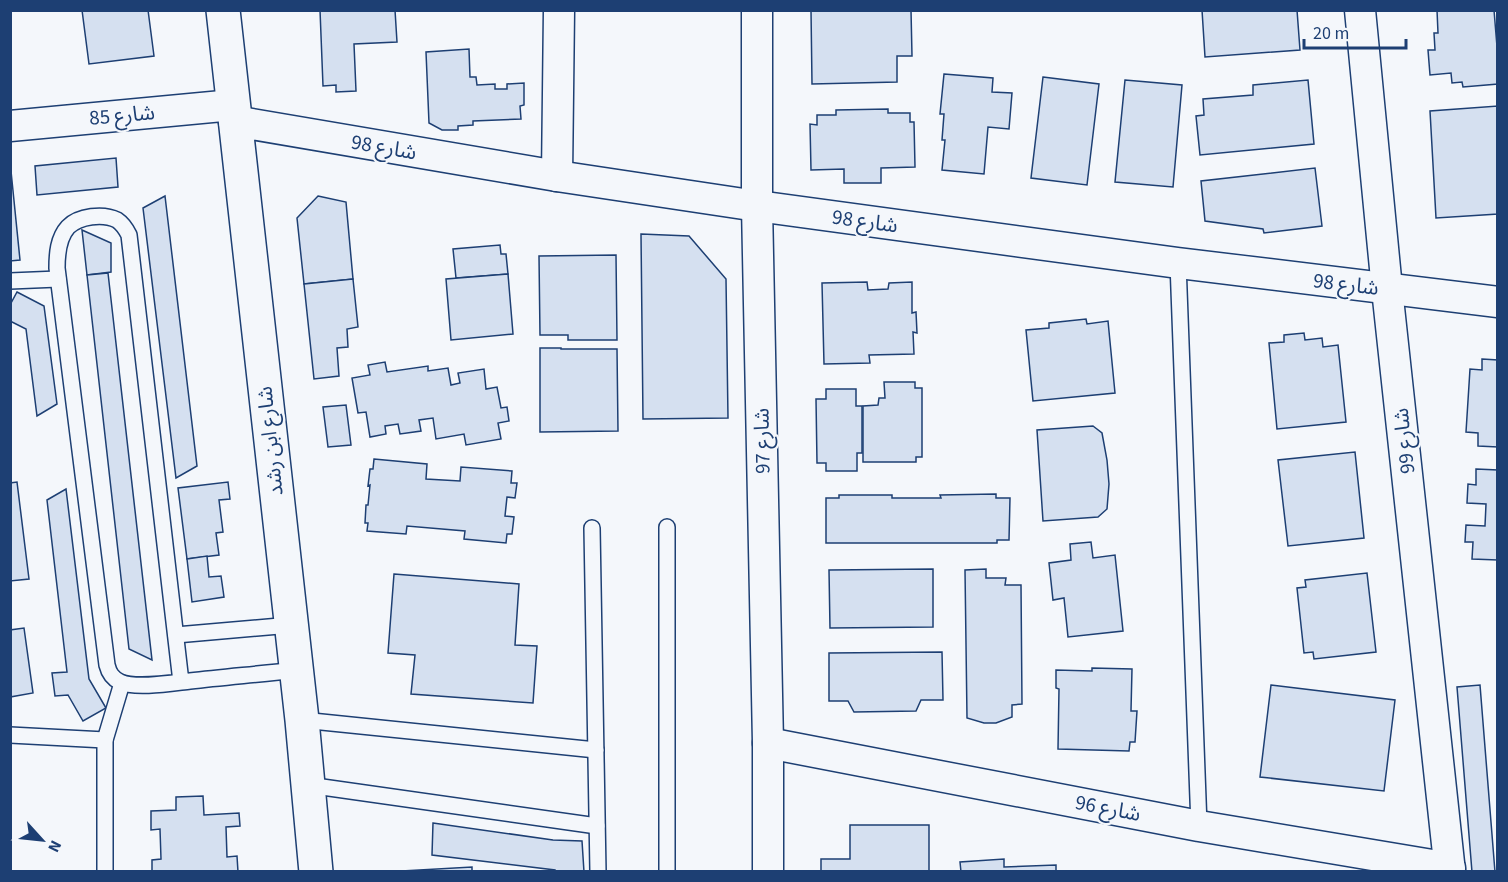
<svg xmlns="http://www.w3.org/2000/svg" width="1508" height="882" viewBox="0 0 1508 882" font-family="'Source Sans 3','Noto Sans Arabic',sans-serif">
<rect width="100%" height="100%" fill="#f4f7fb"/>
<g fill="#d5e0f0" stroke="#1d3f73" stroke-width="1.5">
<path d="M 82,10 L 148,10 L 154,56 L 89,64 Z"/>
<path d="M 320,10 L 395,10 L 397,42 L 354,44 L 356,91 L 336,92 L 336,85 L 323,86 Z"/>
<path d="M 811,10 L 911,10 L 912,56 L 897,56 L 897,82 L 812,84 Z"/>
<path d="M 1202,10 L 1297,10 L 1300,50 L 1205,57 Z"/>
<path d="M 1437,10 L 1494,10 L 1498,59 L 1498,84 L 1463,87 L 1462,82 L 1452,83 L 1451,73 L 1430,75 L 1428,50 L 1435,50 L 1434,33 L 1438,33 Z"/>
<path d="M 469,49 L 470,77 L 476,77 L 477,85 L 495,84 L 495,89 L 507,89 L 507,84 L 524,83 L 524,105 L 520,106 L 521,119 L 473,121 L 473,125 L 458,126 L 458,130 L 442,130 L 429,123 L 426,52 Z"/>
<path d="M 944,74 L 993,78 L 992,92 L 1012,93 L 1009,129 L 988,127 L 984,174 L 942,170 L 945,140 L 942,140 L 944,114 L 940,114 Z"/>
<path d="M 1043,77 L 1099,84 L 1087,185 L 1031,178 Z"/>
<path d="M 1125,80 L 1182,85 L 1173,187 L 1115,182 Z"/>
<path d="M 1308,80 L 1314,144 L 1200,155 L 1196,116 L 1204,115 L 1203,99 L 1253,95 L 1253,85 Z"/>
<path d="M 1498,106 L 1498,214 L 1436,218 L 1430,111 Z"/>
<path d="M 888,109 L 888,113 L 910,113 L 910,122 L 914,122 L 915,167 L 881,168 L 881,183 L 844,183 L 844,169 L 811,170 L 810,124 L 817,125 L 817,115 L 836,115 L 836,110 Z"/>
<path d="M 116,158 L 118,187 L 37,195 L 35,166 Z"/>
<path d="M 1315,168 L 1322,226 L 1264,233 L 1263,229 L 1205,221 L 1201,181 Z"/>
<path d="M 11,171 L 20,260 L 10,261 L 10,171 Z"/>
<path d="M 165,196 L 197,466 L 176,478 L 143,208 Z"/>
<path d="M 318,196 L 346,202 L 353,279 L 304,284 L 297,218 Z"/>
<path d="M 82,230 L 111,243 L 111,272 L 87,275 Z"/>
<path d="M 641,234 L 689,236 L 726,279 L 728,418 L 643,419 Z"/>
<path d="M 500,245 L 501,254 L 506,254 L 508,274 L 456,278 L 453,249 Z"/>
<path d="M 616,255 L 617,340 L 568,340 L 568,335 L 540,335 L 539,256 Z"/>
<path d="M 108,273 L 152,660 L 129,649 L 87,275 Z"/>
<path d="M 508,274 L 513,334 L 451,340 L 446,279 Z"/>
<path d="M 353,279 L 358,327 L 347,329 L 348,347 L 337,348 L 339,376 L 314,379 L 304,284 Z"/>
<path d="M 867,282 L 868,290 L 888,289 L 889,283 L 912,282 L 912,313 L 916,312 L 917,333 L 913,332 L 914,354 L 869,355 L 870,363 L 824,364 L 822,283 Z"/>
<path d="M 17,292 L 44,306 L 57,404 L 37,416 L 26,329 L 10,321 L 10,305 Z"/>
<path d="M 1086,319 L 1087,324 L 1108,321 L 1115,393 L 1033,401 L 1026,330 L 1049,328 L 1049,323 Z"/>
<path d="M 1304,333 L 1305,340 L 1322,338 L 1323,347 L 1338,345 L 1346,422 L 1277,429 L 1269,343 L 1284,342 L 1284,335 Z"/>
<path d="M 540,348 L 561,348 L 561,349 L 617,349 L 618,431 L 540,432 Z"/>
<path d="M 1482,359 L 1498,360 L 1498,447 L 1478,446 L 1478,433 L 1466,432 L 1470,369 L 1482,370 Z"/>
<path d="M 385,362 L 387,372 L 428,366 L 428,371 L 448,368 L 451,385 L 460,383 L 458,373 L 484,369 L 486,389 L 497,387 L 501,408 L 507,407 L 509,421 L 498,423 L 501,439 L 466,445 L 464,434 L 436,439 L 433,418 L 419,420 L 421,431 L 400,434 L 398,424 L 385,426 L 386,434 L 370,437 L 366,412 L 358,413 L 352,378 L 370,375 L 368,365 Z"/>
<path d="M 884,382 L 915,382 L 915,388 L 922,388 L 922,457 L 916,457 L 916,462 L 863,462 L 863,406 L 878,405 L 879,398 L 885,398 Z"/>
<path d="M 826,389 L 856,389 L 856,406 L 862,406 L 862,453 L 857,453 L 857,471 L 826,471 L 826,463 L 817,463 L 816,399 L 826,399 Z"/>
<path d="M 346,405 L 351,445 L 328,447 L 323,407 Z"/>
<path d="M 1093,426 L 1102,433 L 1107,460 L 1109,484 L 1107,509 L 1098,517 L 1043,521 L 1037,430 Z"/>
<path d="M 1355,452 L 1364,538 L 1288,546 L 1278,460 Z"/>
<path d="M 374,459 L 427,464 L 426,479 L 460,481 L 461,467 L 512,471 L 511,483 L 517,483 L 515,498 L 507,497 L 505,516 L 514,517 L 512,534 L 507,534 L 506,543 L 464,539 L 465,531 L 407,526 L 406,534 L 367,531 L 368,523 L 365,523 L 366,505 L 368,505 L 370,485 L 368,486 L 370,469 L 373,469 Z"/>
<path d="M 1476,469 L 1498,470 L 1498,560 L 1472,559 L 1473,542 L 1465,542 L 1466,525 L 1485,526 L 1486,504 L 1467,503 L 1468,484 L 1476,485 Z"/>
<path d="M 17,482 L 29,579 L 10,581 L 10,483 Z"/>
<path d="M 228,482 L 230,499 L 219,500 L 223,532 L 216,533 L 219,555 L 187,559 L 178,488 Z"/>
<path d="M 66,489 L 89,679 L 106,708 L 83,721 L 68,695 L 55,696 L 52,673 L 67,672 L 47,500 Z"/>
<path d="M 996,494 L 996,498 L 1010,498 L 1009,540 L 997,540 L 997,543 L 826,543 L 826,498 L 839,498 L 839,495 L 892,495 L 892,498 L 941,498 L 940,495 Z"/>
<path d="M 1091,542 L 1093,558 L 1115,555 L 1123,631 L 1068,637 L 1064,598 L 1053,600 L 1049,563 L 1071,560 L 1070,544 Z"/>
<path d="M 207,556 L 209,577 L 221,576 L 224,597 L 192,602 L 187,559 Z"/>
<path d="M 933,569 L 933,627 L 830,628 L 829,570 Z"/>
<path d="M 986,569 L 986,578 L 1006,578 L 1005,585 L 1021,585 L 1022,704 L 1012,705 L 1012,717 L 996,723 L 984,723 L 967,718 L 965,570 Z"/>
<path d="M 1367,573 L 1376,652 L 1314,659 L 1313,652 L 1304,653 L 1297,588 L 1306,587 L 1305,580 Z"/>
<path d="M 394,574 L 519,584 L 515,645 L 537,646 L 533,703 L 411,694 L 415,655 L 388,653 Z"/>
<path d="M 24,628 L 33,693 L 10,697 L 10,630 Z"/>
<path d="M 942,652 L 943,700 L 921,700 L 916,711 L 854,712 L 848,701 L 829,701 L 829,653 Z"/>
<path d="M 1092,668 L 1132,669 L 1131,711 L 1137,711 L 1135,742 L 1130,742 L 1129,751 L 1058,749 L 1059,689 L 1056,688 L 1056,670 L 1092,671 Z"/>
<path d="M 1271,685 L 1395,700 L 1384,791 L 1260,777 Z"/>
<path d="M 1480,685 L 1495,872 L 1472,872 L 1457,687 Z"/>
<path d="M 203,796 L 204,815 L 239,813 L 240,826 L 226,827 L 227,857 L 237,856 L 238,872 L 152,872 L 152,860 L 161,859 L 160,829 L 151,830 L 151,811 L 176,810 L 176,797 Z"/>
<path d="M 433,823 L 553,840 L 582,841 L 584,872 L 555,872 L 555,870 L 432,855 Z"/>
<path d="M 850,825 L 929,825 L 929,872 L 821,872 L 821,859 L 850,859 Z"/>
<path d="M 1004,859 L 1004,867 L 1056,865 L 1056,872 L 961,872 L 960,862 Z"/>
<path d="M 472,867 L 472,872 L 402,872 L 402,871 Z"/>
</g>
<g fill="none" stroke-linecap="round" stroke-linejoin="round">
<g stroke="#1d3f73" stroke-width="18">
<g id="service">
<path d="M 1178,263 L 1199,826"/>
<path d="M 10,281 L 58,279"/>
<path d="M 667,527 L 667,872"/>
<path d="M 592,528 L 598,872"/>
<path d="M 176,635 L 291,625"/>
<path d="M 181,682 L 129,235 C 126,229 123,224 117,220 C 103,213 79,216 68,227 C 58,238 57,254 57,268 L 107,665 C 109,673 112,678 120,682 C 136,689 172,683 190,681 C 225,677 261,674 296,670"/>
<path d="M 302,720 L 596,750"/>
<path d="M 10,735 L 105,740"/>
<path d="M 308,785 L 597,826"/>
<path d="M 105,872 L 105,740 L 122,683"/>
</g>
</g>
<g stroke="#1d3f73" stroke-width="33">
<g id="minor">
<path d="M 757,10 L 757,206 L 768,743 L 768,872"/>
<path d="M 1360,10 L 1387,289 L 1450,872"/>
<path d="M 234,121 L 557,176 L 757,206 L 1178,263 L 1498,302"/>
<path d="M 10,126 L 233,105"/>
<path d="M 557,176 L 559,10"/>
<path d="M 768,743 L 1199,826 L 1450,868"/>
</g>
</g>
<g stroke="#1d3f73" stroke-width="36">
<path id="tertiary" d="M 223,10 L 302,720 L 316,872"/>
</g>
<use href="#service" stroke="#f4f7fb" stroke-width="15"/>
<use href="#minor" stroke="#f4f7fb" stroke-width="30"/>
<use href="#tertiary" stroke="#f4f7fb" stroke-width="33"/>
</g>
<g text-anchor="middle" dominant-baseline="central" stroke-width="4.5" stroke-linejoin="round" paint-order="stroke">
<g font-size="21" fill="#1d3f73" stroke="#f4f7fb">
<text transform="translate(122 115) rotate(-5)">شارع 85</text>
<text transform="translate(384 147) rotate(10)">شارع 98</text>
<text transform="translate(865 221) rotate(8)">شارع 98</text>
<text transform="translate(1346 284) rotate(7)">شارع 98</text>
<text transform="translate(270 441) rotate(-96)">شارع ابن رشد</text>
<text transform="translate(762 441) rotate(-91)">شارع 97</text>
<text transform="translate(1404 441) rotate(-96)">شارع 99</text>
<text transform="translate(1108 808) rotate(11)">شارع 96</text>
</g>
</g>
<rect width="1508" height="882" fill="none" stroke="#1d3f73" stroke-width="24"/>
<g transform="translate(42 840) rotate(117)" stroke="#f4f7fb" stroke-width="4.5" paint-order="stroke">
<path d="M0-4.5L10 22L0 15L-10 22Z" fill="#1d3f73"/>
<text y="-9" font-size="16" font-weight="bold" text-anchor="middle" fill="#1d3f73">N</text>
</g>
<path d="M1304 39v9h102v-9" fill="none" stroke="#1d3f73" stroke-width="3"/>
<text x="1313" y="39" font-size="18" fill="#1d3f73" stroke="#f4f7fb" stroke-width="4.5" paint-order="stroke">20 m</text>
</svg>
